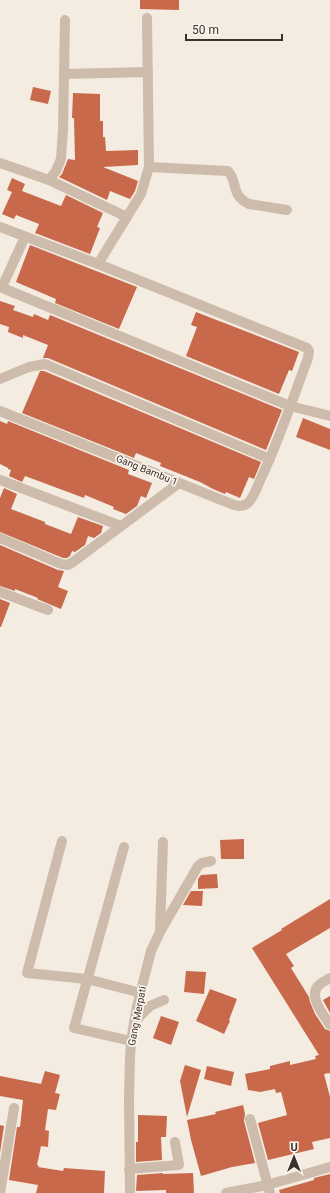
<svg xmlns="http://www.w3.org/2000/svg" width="330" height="1193" viewBox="0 0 330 1193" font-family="Roboto,sans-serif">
<rect width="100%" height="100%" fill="#f4ebe1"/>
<g fill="#c8694b">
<path d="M 140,0 L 179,0 L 179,10 L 140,9 Z"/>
<path d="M 33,87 L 51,91 L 48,104 L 30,100 Z"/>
<path d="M 73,93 L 100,94 L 100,121 L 103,121 L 103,137 L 105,137 L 106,151 L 138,150 L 138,165 L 103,167 L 138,181 L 135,191 L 130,199 L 110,191 L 107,200 L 59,177 L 62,174 L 68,159 L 75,160 L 74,118 L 72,118 Z"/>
<path d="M 12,178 L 25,184 L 22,191 L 61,206 L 66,195 L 103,213 L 97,227 L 100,228 L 90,254 L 35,233 L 39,224 L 16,215 L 14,219 L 2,214 L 12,192 L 7,190 Z"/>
<path d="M 30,245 L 137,287 L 119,329 L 55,303 L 56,299 L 16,282 Z"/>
<path d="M 0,301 L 15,306 L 13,310 L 33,317 L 34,314 L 48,320 L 50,315 L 282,410 L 266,450 L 48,358 L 43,358 L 48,345 L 23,335 L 23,338 L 8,332 L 9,327 L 0,324 Z"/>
<path d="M 196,312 L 299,352 L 292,371 L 289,370 L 279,394 L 186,356 L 197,327 L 191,325 Z"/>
<path d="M 40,371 L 44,371 L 261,462 L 254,479 L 249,477 L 240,498 L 226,492 L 225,494 L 213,489 L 200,482 L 160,466 L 161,463 L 136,453 L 134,458 L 22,413 Z"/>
<path d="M 303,418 L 330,429 L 330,450 L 296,437 Z"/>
<path d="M 0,421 L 7,424 L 8,421 L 129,470 L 128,474 L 152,483 L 146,498 L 141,496 L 137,506 L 126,514 L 113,509 L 114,507 L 85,495 L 84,498 L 25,476 L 22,482 L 9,476 L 11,470 L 8,469 L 8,468 L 0,464 Z"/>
<path d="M 4,488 L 17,494 L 11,509 L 45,522 L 45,524 L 71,534 L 78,517 L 103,526 L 101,533 L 94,538 L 88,536 L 85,545 L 75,552 L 72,551 L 70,556 L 67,558 L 63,558 L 0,532 L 0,498 Z"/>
<path d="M 0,545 L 58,570 L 64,571 L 58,587 L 68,591 L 61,609 L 37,599 L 38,598 L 15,589 L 15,591 L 0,586 Z"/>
<path d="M 0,599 L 10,603 L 1,627 L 0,627 Z"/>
<path d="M 244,839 L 244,859 L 221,859 L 220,840 Z"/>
<path d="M 217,874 L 218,888 L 198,889 L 198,879 L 201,875 Z"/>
<path d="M 191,891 L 203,891 L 202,906 L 183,905 Z"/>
<path d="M 330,899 L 330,928 L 286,954 L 294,966 L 291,968 L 309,997 L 310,1002 L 315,1014 L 325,1029 L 330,1031 L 330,1074 L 329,1073 L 324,1074 L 330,1097 L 330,1138 L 312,1142 L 314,1149 L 268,1160 L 258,1123 L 287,1115 L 281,1092 L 276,1093 L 275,1089 L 260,1092 L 248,1090 L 245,1074 L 270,1069 L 270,1066 L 290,1061 L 290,1065 L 316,1059 L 315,1056 L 319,1055 L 252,948 L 282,930 L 281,929 Z"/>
<path d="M 186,971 L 206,972 L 204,994 L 184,992 Z"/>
<path d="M 210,989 L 237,999 L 229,1020 L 230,1021 L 224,1034 L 196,1021 Z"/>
<path d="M 330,996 L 330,1013 L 323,1000 Z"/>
<path d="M 161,1016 L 179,1022 L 171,1045 L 153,1038 Z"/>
<path d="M 185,1065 L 201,1070 L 187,1117 L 180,1081 Z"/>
<path d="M 207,1066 L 234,1072 L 231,1086 L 204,1079 Z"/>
<path d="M 45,1071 L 60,1075 L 55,1093 L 60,1094 L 56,1110 L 48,1109 L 45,1130 L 49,1131 L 48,1147 L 41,1146 L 37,1165 L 39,1166 L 38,1167 L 63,1171 L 64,1168 L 105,1171 L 104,1193 L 36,1193 L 38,1185 L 9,1180 L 17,1127 L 20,1127 L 23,1100 L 0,1096 L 0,1076 L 41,1084 Z"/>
<path d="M 243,1105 L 245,1114 L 244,1121 L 255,1163 L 232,1167 L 201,1176 L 191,1140 L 187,1120 L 216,1114 L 215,1112 Z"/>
<path d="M 138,1115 L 167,1116 L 166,1137 L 161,1137 L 162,1160 L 136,1162 L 136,1142 L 138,1142 Z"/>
<path d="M 0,1125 L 4,1126 L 0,1153 Z"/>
<path d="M 163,1173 L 163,1174 L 193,1173 L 194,1193 L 166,1193 L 166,1190 L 136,1191 L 137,1175 Z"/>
<path d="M 330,1174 L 330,1193 L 280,1193 L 279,1190 L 314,1180 L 314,1178 Z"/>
</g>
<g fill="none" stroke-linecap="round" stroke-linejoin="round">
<g stroke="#cdbbac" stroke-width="10">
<path d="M 64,74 L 148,72"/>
<path d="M 0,163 L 49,180 L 127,217"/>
<path d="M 149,167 L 228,171 C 238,181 230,195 249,204 L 287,210"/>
<path d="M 49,180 L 56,171 L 61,159 L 63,130 L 65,20"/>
<path d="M 0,227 L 98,264 L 141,194 L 149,167 L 147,18"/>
<path d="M 0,287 L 290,406 L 330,416"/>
<path d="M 2,287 L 25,237"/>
<path d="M 0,379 L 29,367 L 45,364 L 270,459"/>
<path d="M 0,411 L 234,505 C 239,506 243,507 248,503 C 255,496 258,484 262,476 C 280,438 293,398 308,358 L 309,351 L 307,348 L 98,264"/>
<path d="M 0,480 L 121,526"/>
<path d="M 0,538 L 61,564 L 68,565 L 73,562 L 179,483"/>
<path d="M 0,592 L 48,610"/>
<path d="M 62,841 L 27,973 L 87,979 L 141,993"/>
<path d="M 124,847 L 74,1028 L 131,1041"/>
<path d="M 160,930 L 163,842"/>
<path d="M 330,978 C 327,980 322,982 319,985 C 307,996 324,1015 330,1025"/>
<path d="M 134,1022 L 150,1006 L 164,1000"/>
<path d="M 250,1119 L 270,1193"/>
<path d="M 129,1169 L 179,1165 L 175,1142"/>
<path d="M 0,1193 L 14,1108"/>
<path d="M 130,1193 L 129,1099 L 130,1057 L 131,1041 L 137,1006 L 151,951 L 160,932 L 198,866 L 202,863 L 211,861"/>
<path d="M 226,1193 L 267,1185 L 330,1167"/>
</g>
</g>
<g text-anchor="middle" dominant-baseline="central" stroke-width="3.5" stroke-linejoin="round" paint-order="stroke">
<g font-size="10" fill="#3b302b" stroke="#fbf5ee">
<text transform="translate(147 470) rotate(22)">Gang Bambu 1</text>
<text transform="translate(137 1016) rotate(-79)">Gang Merpati</text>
</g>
</g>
<g transform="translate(294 1157)" stroke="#fbf5ee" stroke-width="3" paint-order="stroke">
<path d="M0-3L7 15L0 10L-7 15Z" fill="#3b302b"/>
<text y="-6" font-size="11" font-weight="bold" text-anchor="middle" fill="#3b302b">U</text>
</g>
<path d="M186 34v6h96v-6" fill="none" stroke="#3b302b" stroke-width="2"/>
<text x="192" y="34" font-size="12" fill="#3b302b" stroke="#fbf5ee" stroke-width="3" paint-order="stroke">50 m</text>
</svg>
